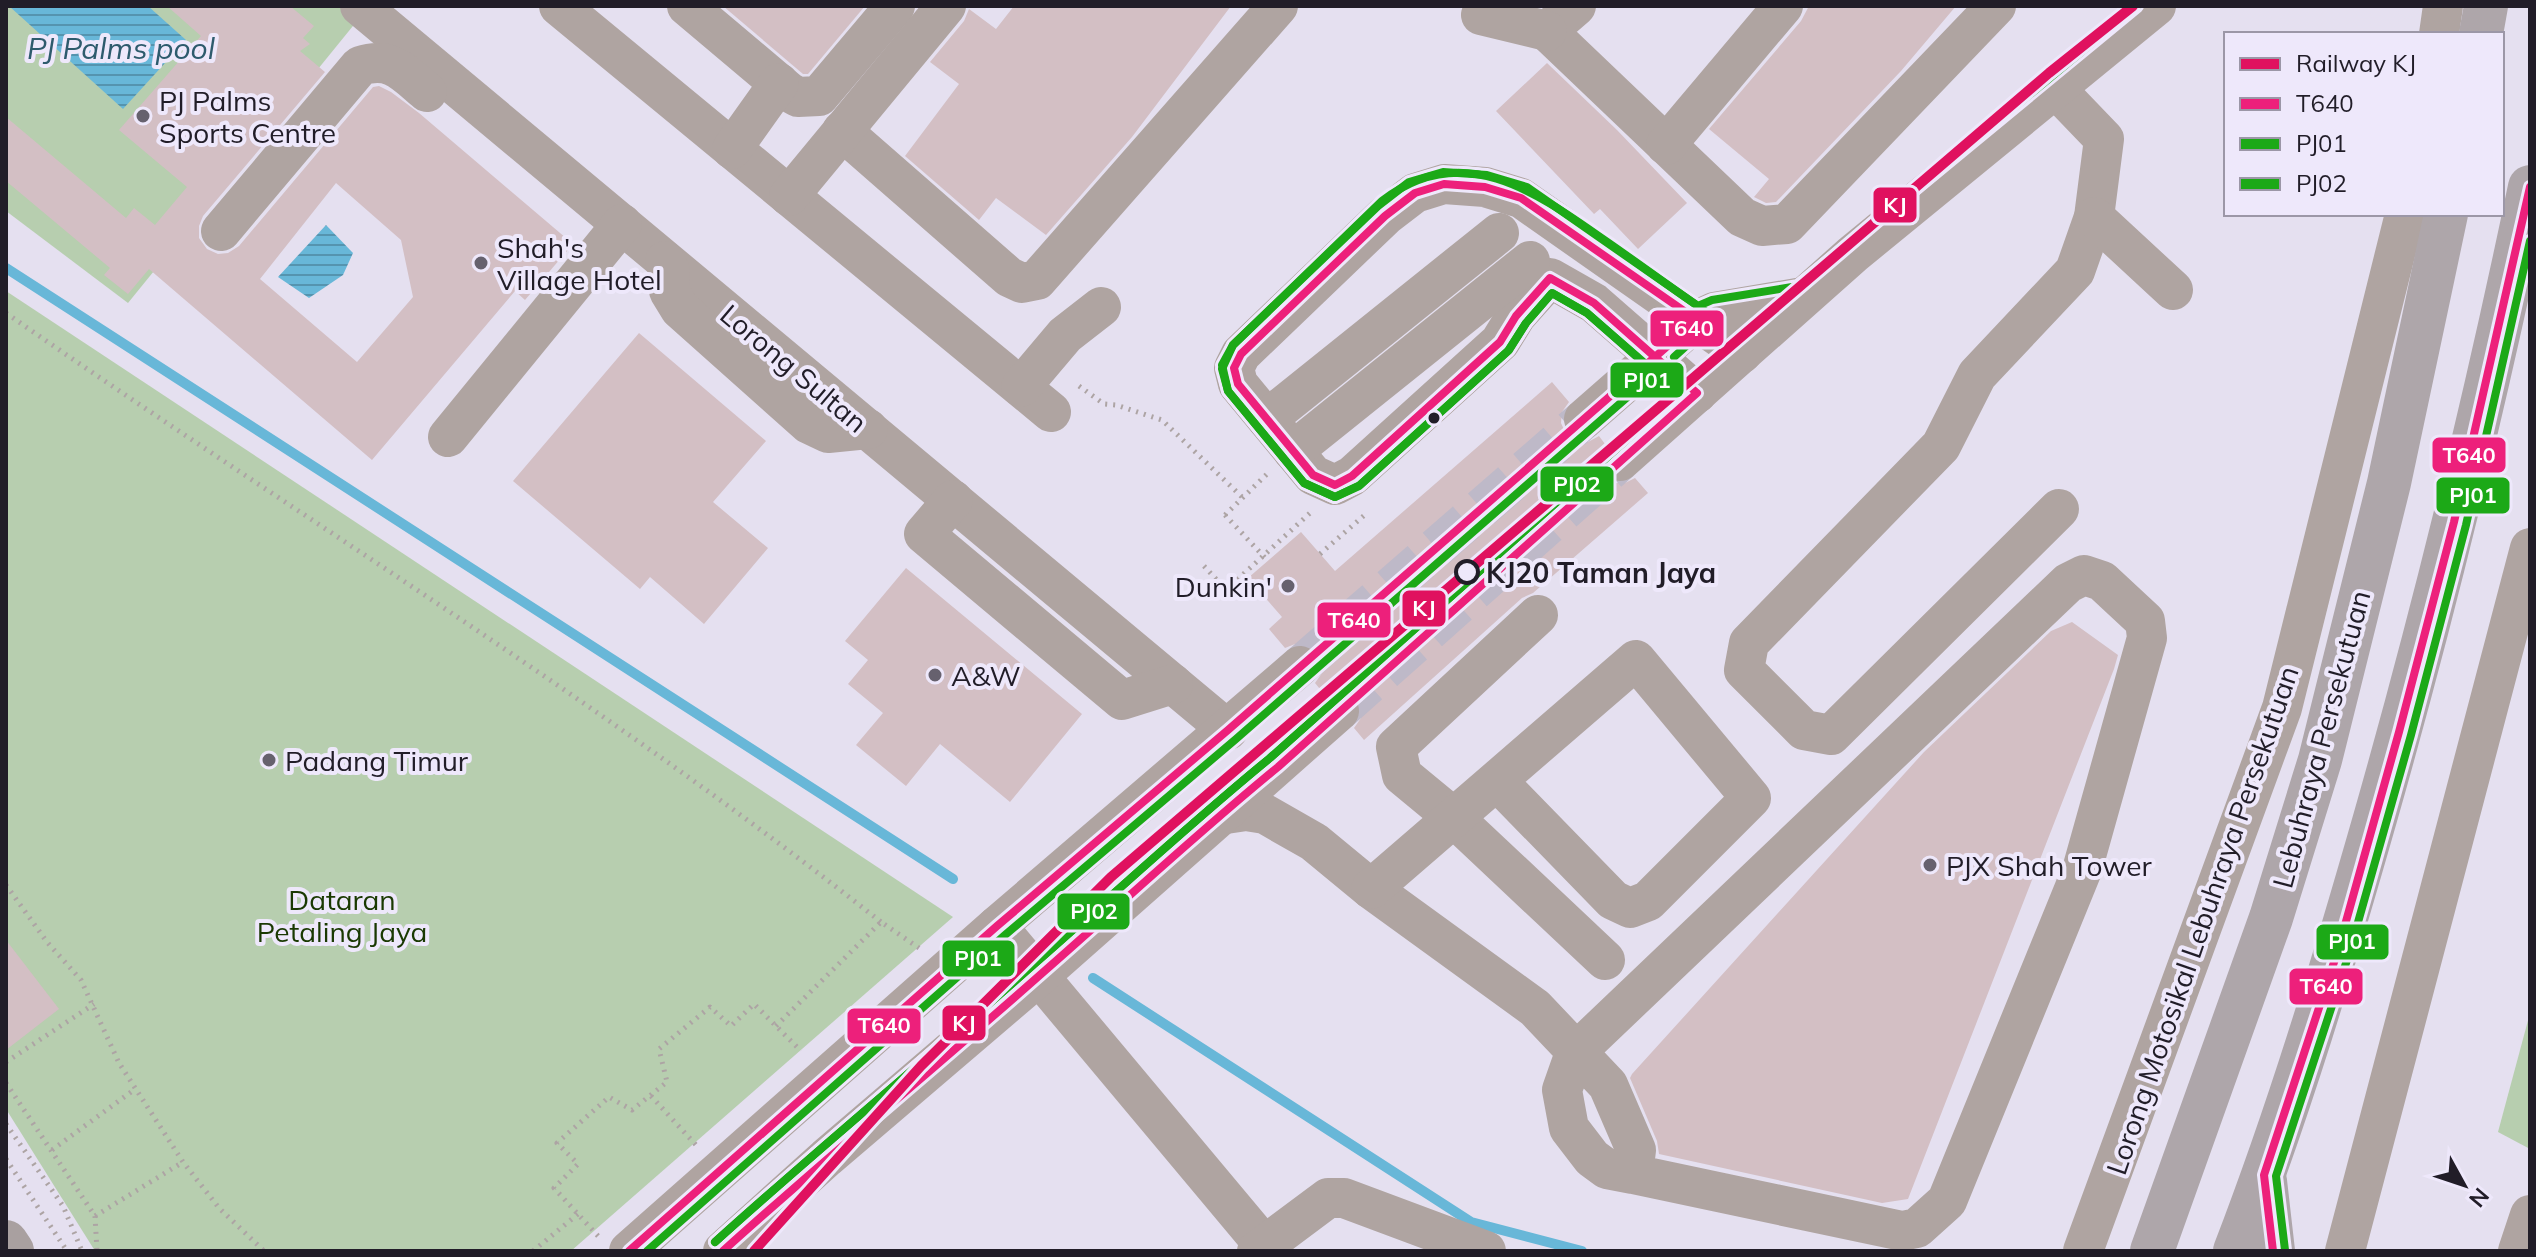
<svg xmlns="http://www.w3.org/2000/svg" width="2536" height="1257" viewBox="0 0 2536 1257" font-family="Mulish,sans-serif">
<defs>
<pattern id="water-rules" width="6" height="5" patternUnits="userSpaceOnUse" patternTransform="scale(2)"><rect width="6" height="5" fill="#68b7d8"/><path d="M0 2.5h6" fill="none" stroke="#5594af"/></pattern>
</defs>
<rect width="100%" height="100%" fill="#e5e0f0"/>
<g fill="#b7ceaf">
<path d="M 6,6 L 339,6 L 357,21 L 128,303 L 6,211 Z"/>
<path d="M 6,291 L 953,917 L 571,1251 L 95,1251 L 6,1109 Z"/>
<path d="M 2530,1013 L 2530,1149 L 2498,1132 Z"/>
</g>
<g fill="url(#water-rules)">
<path d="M 9,6 L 148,6 L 186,40 L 123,109 Z"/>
<path d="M 326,225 L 353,253 L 343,275 L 309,298 L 278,277 Z"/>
</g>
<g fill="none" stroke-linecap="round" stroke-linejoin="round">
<g stroke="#68b7d8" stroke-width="10">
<path d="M 6,268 L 953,879"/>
<path d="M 1093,978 L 1471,1222 L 1582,1251"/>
</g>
</g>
<g fill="#d3bfc4" fill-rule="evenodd">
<path d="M 167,6 L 290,6 L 314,26 L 303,38 L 310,44 L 300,51 L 325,72 L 203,216 L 199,226 L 199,238 L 207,249 L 218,254 L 228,253 L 239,246 L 373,87 L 379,86 L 391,92 L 419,113 L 573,244 L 525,300 L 515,291 L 372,460 L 149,269 L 128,294 L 104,275 L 110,268 L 6,181 L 6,117 L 126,218 L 134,208 L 155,225 L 187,187 L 119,130 L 201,36 ZM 336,183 L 401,240 L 413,297 L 357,362 L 260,279 Z"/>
<path d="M 723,6 L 865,6 L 808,74 L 803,74 Z"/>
<path d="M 1014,6 L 1231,6 L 1132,137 L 1046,235 L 996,198 L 979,220 L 905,156 L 959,84 L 930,62 L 964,21 L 969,9 L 996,29 Z"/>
<path d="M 1809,6 L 1956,6 L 1901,71 L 1776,202 L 1766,203 L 1754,197 L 1769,179 L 1709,129 L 1801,21 Z"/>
<path d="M 1547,63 L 1617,130 L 1687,203 L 1638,249 L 1600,209 L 1594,214 L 1496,111 Z"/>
<path d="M 639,333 L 766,441 L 713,502 L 768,548 L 704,624 L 650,577 L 640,589 L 513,481 Z"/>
<path d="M 1552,382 L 1569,402 L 1562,412 L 1561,423 L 1566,434 L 1577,441 L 1588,442 L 1599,436 L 1605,444 L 1598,455 L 1598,466 L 1602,476 L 1614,483 L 1625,483 L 1635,478 L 1648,493 L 1533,593 L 1522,598 L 1364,740 L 1354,728 L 1361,718 L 1362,707 L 1357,696 L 1346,689 L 1335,688 L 1324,694 L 1315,683 L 1322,673 L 1322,661 L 1318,652 L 1307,644 L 1295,644 L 1285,648 L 1269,629 L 1282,617 L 1248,578 L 1301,532 L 1335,571 Z"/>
<path d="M 906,568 L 1082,714 L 1010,802 L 940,744 L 906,786 L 856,745 L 883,713 L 848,684 L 868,660 L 845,641 Z"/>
<path d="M 2072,622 L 2118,655 L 2114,669 L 1908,1199 L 1882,1203 L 1659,1154 L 1657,1141 L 1630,1078 L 1632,1074 L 1924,752 L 2051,631 Z"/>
<path d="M 6,940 L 59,1009 L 6,1050 Z"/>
</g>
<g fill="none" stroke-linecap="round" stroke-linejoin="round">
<g stroke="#beb9c8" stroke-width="40" stroke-dasharray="40 20" stroke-linecap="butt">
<path d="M 1300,666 L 1584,419"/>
<path d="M 1339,711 L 1620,461"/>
</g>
<g stroke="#ada4a4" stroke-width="5" stroke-dasharray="2 6" stroke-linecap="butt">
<path d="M 6,313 C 297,516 602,701 881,922"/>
<path d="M 1079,386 L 1104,404 L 1116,405 L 1162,420 L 1242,497"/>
<path d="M 1225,515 L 1268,473"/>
<path d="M 1320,554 L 1368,512"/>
<path d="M 1204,566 L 1226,590 L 1310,513"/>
<path d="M 6,885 L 47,942 L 81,980 L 119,1063 L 183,1162 L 219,1208 L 264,1251"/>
<path d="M 776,1026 L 881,922 L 919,948"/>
<path d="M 6,1062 L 94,1004"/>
<path d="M 6,1083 L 95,1216 L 97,1251"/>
<path d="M 651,1096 L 696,1145"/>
<path d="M 6,1124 L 63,1206 L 82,1251"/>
<path d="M 52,1150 L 135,1089"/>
<path d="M 6,1159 L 67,1251"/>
<path d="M 95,1216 L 183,1162"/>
<path d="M 598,1236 L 554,1188 L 578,1164 L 557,1143 L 609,1097 L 632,1110 L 667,1082 L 659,1049 L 710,1007 L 731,1026 L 754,1004 L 801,1051"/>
<path d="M 533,1251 L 578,1214"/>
</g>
<g stroke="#afa4a1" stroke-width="40">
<path d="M 360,6 L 1228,730"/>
<path d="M 559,6 L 1051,412"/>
<path d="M 687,6 L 789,92 L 798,97 L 819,96 L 895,6"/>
<path d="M 1576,6 L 1547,31 L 1742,217 L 1762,226 L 1787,224 L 1996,6"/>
<path d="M 1481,15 L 1547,31"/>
<path d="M 2439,34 L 2443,6"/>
<path d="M 2055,88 L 2104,139 L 2094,217 L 2075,271 L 1977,375 L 1941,446 L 1749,643 L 1744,670 L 1804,730 L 1831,735 L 2059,509"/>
<path d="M 842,131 L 1009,277 L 1022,283 L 1037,280 L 1278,6"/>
<path d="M 1666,145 L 1783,6"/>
<path d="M 732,149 L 779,83"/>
<path d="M 789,196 L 946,6"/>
<path d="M 2094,217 L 2173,290"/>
<path d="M 221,231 L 360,66 C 392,56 404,73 427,92"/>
<path d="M 665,261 L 670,271 L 669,291 L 680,309 L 809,424 L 828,433 L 868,429"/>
<path d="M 1021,387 L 1065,335 L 1101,307"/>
<path d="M 1697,393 L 1594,303 L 1550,278 L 1516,316 L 1500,342 L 1352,476 L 1335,485 L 1313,475 L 1238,384 L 1234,368 L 1241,354 L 1385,216 L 1415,193 L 1444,184 L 1485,187 L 1521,198 L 1742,353"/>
<path d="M 1267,419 L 1499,233"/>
<path d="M 1584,419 L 1697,320 L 1714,312 L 1803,297"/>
<path d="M 448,437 L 622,224"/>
<path d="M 1293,451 L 1530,261"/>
<path d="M 1620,461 L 1853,254 L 2156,6"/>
<path d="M 953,500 L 924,534 L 1122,700 L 1173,684"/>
<path d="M 1538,615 L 1396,747 L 1402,775 L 1454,818 L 1605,960"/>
<path d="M 1219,815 L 1246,811 L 1265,814 L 1314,842 L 1371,889 L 1535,1008 L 1608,1085 L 1636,1150 L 1633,1174 L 1607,1169 L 1592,1158 L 1569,1128 L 1562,1090 L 1575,1053 L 2068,583 L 2084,575 L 2102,581 L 2145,621 L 2147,638 L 2082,870 L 1947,1201 L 1917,1228 L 1902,1231 L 1633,1174"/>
<path d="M 1371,889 L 1636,660 L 1751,798 L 1648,901 L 1630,908 L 1613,900 L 1497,781"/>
<path d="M 997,926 L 1269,1251"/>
<path d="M 629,1251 L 997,926 L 1300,666"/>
<path d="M 723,1251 L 826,1158 L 1039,976 L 1339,711"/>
<path d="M 1257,1251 L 1328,1198 L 1344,1198 L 1486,1251"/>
<path d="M 2083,1251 L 2282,708 L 2405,214"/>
<path d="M 2345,1251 L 2530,548"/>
<path d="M 2518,1251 L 2530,1215"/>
</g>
<path stroke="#a9a0a0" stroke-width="44" d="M 6,1242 L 12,1251"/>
<g stroke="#aea6aa" stroke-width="44">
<path d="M 2481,34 L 2486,6"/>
<path d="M 2265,1181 L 2273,1251"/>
<path d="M 2152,1251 L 2271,918 L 2320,760 L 2389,483 L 2446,214"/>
<path d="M 2235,1251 C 2290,1108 2334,962 2376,815 C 2435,608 2486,398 2530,187"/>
</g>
<path stroke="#ada4a4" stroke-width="5" stroke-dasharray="2 6" stroke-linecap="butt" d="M 1225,515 L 1268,561"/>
<g stroke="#eee8fb" stroke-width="14">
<g id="bus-1">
<path d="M 1444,184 L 1485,187 L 1521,198 L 1697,320 L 1655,357 L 1594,303 L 1550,278 L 1516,316 L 1500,342 L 1352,476 L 1335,485 L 1313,475 L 1238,384 L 1234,368 L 1241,354 L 1385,216 L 1415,193 Z"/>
<path d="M 629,1251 L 997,926 L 1228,730 L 1655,357"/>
<path d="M 723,1251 C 827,1157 935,1068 1040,975 C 1119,906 1196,834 1278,767 L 1697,393 L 1655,357"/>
<path d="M 2273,1251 L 2264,1175 L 2338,950 L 2399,732 L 2454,522 L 2530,187"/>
</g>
</g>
<g stroke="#eee8fb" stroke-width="14">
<g id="bus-2">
<path d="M 1637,357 L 1587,313 L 1552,293 L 1526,323 L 1508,351 L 1360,485 L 1335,497 L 1304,483 L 1228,391 L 1222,369 L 1233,345 L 1378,206 L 1409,182 L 1443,172 L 1487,175 L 1527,187 L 1705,311 L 1709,318 L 1706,328 L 1674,357"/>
<path d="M 2285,1250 L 2276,1176 L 2349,954 L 2411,735 L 2466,525 L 2530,241"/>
<path d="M 647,1251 L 1005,935 L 1236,739 L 1655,373 L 1679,393 L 1270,758 C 1188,825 1111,897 1032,966 C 927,1059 819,1148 715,1242"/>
</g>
</g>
<g stroke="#eee8fb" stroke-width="14">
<path id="bus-3" d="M 715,1242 C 819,1148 927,1059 1032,966 C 1111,897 1188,825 1270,758 L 1679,393 L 1587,313 L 1552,293 L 1526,323 L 1509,350 L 1359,486 L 1335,497 L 1304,483 L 1228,391 L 1222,365 L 1233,345 L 1382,201 C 1461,139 1535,191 1603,239 C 1635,261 1666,284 1698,306 L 1712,300 L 1798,286 L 2137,6"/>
</g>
<use href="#bus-1" stroke="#ed207b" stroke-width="8"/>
<use href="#bus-2" stroke="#1ca917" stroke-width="8"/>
<use href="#bus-3" stroke="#1ca917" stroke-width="8"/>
<g stroke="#eee8fb" stroke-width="16">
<path id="rail-1" d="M 754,1251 L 921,1066 L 1111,877 L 2049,73 L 2133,6"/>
</g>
<use href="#rail-1" stroke="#e0115f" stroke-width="10"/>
</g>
<g fill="#66616e" stroke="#eee8fb" stroke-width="3">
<circle cx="143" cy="116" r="8"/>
<circle cx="481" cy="263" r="8"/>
<circle cx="1288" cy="586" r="8"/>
<circle cx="935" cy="675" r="8"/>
<circle cx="269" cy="760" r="8"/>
<circle cx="1930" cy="865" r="8"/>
</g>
<circle fill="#211d28" stroke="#eee8fb" stroke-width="3" cx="1434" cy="418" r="7"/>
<circle fill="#eee8fb" stroke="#211d28" stroke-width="4" cx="1467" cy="572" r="11"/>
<g text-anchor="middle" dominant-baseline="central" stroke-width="8" stroke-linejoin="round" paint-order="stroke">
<g font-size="28" fill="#211d28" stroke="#eee8fb" text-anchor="start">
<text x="159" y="100">PJ Palms<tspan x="159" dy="32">Sports Centre</tspan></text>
<text x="497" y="247">Shah's<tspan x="497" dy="32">Village Hotel</tspan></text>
<text x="1272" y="586" text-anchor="end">Dunkin'</text>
<text x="951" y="675">A&amp;W</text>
<text x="285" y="760">Padang Timur</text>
<text x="1946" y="865">PJX Shah Tower</text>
</g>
<g font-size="28" fill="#211d28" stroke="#eee8fb">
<text transform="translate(794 368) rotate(40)">Lorong Sultan</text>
<text transform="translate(2321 739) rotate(-75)">Lebuhraya Persekutuan</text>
<text transform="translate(2202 920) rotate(-71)">Lorong Motosikal Lebuhraya Persekutuan</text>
</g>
<g font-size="28" font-weight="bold" fill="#211d28" stroke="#eee8fb" text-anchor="start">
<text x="1486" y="572">KJ20 Taman Jaya</text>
</g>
<g font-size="28" fill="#1a3902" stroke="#eee8fb">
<text x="342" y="899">Dataran<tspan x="342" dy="32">Petaling Jaya</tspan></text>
</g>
<g font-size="30" font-style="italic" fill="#2e5b6d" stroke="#eee8fb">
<text x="121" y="48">PJ Palms pool</text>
</g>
</g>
<g stroke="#eee8fb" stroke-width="3">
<rect x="1872" y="186" width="46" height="38" rx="8" fill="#e0115f"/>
<rect x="1649" y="309" width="76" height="39" rx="8" fill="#ed207b"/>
<rect x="1609" y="361" width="76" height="38" rx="8" fill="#1ca917"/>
<rect x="2431" y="436" width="76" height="38" rx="8" fill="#ed207b"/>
<rect x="1539" y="465" width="76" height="38" rx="8" fill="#1ca917"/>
<rect x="2435" y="476" width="76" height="39" rx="8" fill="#1ca917"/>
<rect x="1401" y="589" width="46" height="39" rx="8" fill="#e0115f"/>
<rect x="1316" y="601" width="76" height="38" rx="8" fill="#ed207b"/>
<rect x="1056" y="892" width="75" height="39" rx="8" fill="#1ca917"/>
<rect x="2315" y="923" width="75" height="38" rx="8" fill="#1ca917"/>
<rect x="941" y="939" width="75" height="39" rx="8" fill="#1ca917"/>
<rect x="2288" y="967" width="76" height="39" rx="8" fill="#ed207b"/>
<rect x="941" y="1004" width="46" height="38" rx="8" fill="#e0115f"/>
<rect x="846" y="1007" width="76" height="38" rx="8" fill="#ed207b"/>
</g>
<g font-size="22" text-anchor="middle" font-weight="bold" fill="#fff">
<text x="1895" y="213">KJ</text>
<text x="1687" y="336">T640</text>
<text x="1647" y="388">PJ01</text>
<text x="2469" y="463">T640</text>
<text x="1577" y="492">PJ02</text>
<text x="2473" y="503">PJ01</text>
<text x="1424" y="616">KJ</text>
<text x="1354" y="628">T640</text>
<text x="1094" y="919">PJ02</text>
<text x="2352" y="949">PJ01</text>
<text x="978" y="966">PJ01</text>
<text x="2326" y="994">T640</text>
<text x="964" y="1031">KJ</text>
<text x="884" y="1033">T640</text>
</g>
<rect width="2536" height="1257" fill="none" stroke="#211d28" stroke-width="16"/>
<rect x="2224" y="32" width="280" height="184" fill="#eee8fb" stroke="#9c97a7" stroke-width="2"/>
<rect x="2240" y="58" width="40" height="12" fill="#e0115f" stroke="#9c97a7" stroke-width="2"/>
<text x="2296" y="72" font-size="24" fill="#211d28">Railway KJ</text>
<rect x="2240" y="98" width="40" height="12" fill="#ed207b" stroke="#9c97a7" stroke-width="2"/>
<text x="2296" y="112" font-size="24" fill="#211d28">T640</text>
<rect x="2240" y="138" width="40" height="12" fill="#1ca917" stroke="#9c97a7" stroke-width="2"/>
<text x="2296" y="152" font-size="24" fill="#211d28">PJ01</text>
<rect x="2240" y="178" width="40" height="12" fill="#1ca917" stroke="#9c97a7" stroke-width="2"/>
<text x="2296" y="192" font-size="24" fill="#211d28">PJ02</text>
<g transform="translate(2464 1185) rotate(130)" stroke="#eee8fb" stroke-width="6" paint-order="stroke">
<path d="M0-6L14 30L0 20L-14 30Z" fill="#211d28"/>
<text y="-12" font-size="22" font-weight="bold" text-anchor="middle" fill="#211d28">N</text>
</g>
</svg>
